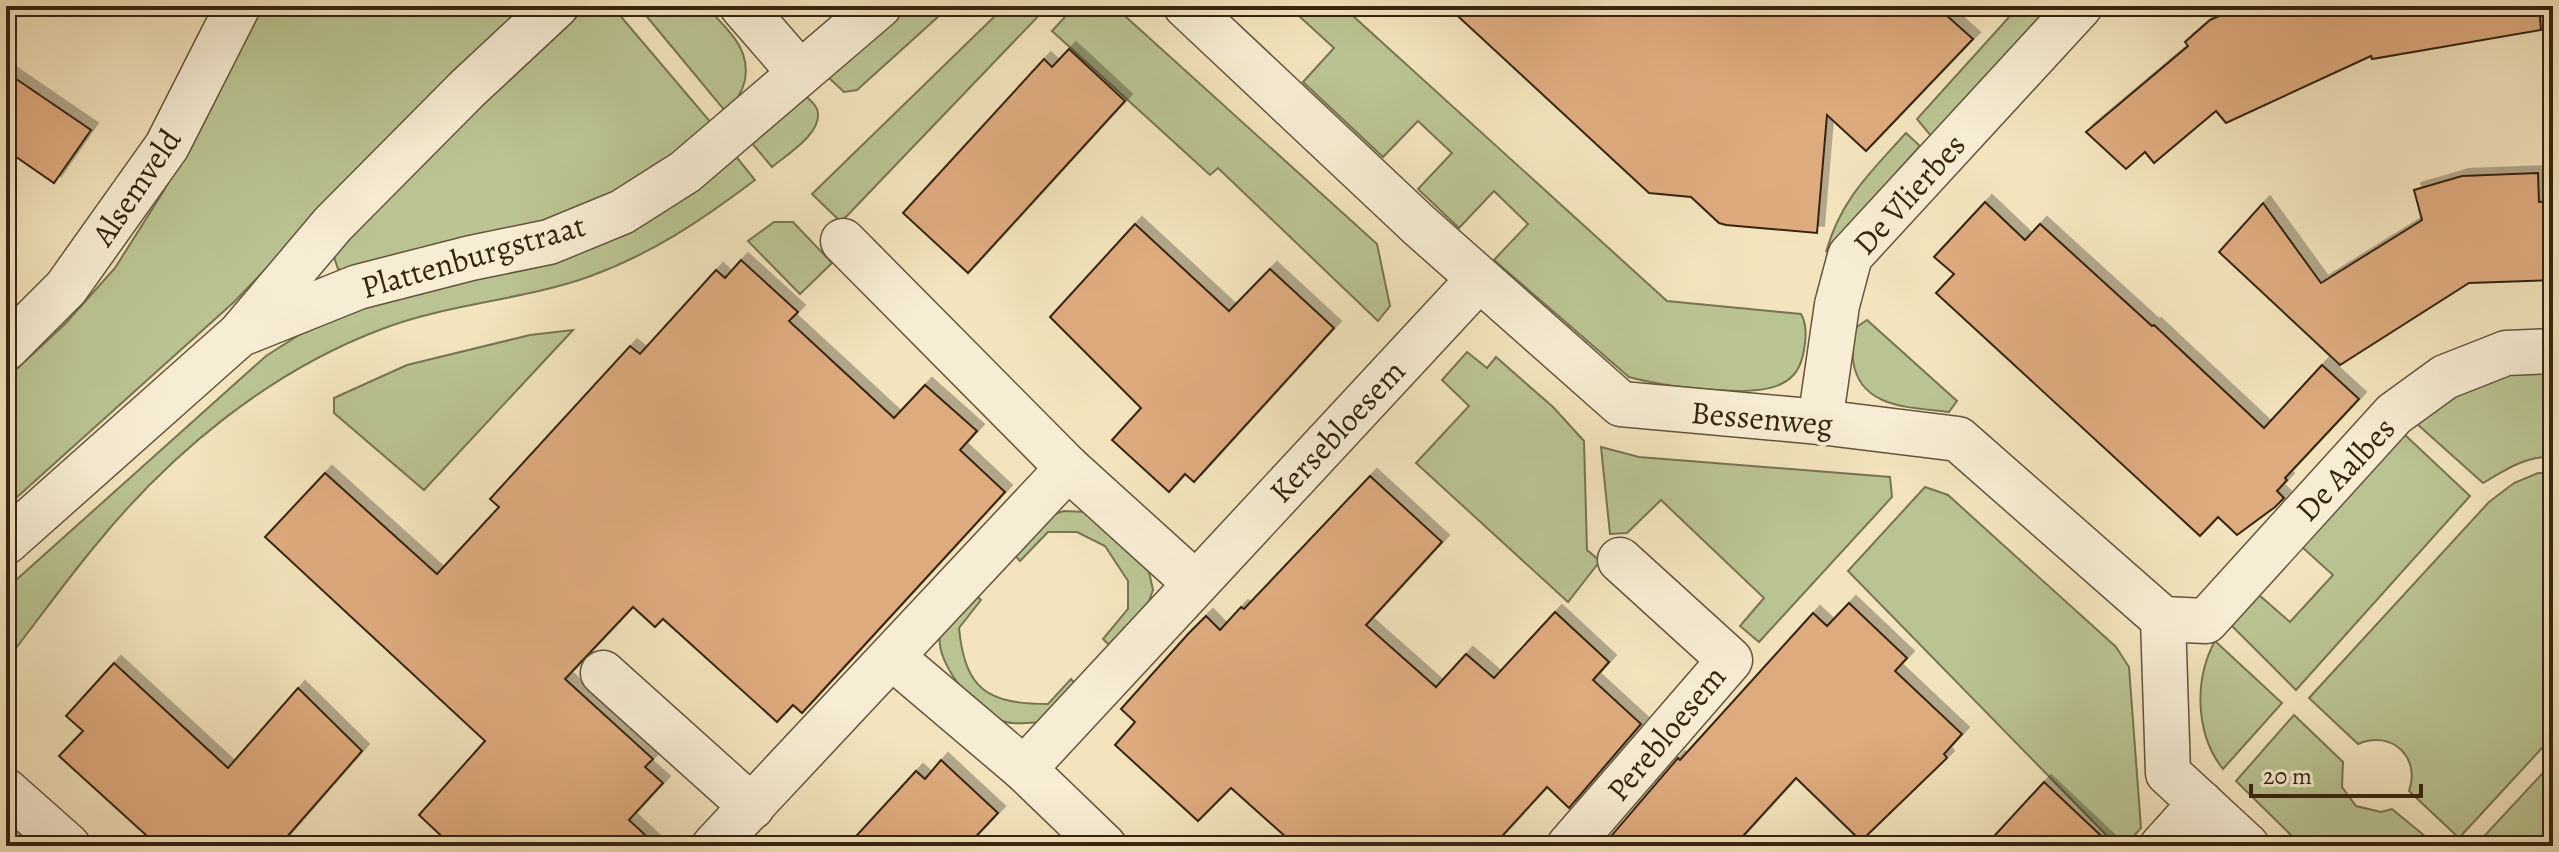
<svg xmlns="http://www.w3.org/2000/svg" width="2559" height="852" viewBox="0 0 2559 852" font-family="Alegreya,serif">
<defs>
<filter id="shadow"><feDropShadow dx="7" dy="-7" stdDeviation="0" flood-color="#0004"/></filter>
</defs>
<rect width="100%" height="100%" fill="#f3e4bd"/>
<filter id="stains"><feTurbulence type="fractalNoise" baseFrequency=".0025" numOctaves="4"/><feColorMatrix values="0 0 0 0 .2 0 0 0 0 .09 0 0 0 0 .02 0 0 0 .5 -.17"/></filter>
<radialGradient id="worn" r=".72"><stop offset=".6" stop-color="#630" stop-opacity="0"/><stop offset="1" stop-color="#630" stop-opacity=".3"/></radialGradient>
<g fill="#bac492" stroke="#787452" stroke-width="2">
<path d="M 258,6 L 532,6 L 368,163 L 234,302 L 6,507 L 6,379 L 65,324 L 115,268 L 163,192 L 217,96 Z"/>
<path d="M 589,6 L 612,6 L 713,125 L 619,193 L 562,219 L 345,272 L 338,269 L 334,257 L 338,249 L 513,72 Z"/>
<path d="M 638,6 L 706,6 C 726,29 751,47 745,80 C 742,93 736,103 725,111 Z"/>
<path d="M 911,6 L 950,6 L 857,90 L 844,92 L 828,77 Z"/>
<path d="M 1008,6 L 1048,6 L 841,222 L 812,194 L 997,14 Z"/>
<path d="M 1075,6 L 1115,7 L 1377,244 L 1390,306 L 1378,321 L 1218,168 L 1210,175 L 1052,31 Z"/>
<path d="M 1288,6 L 1342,6 L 1667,301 L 1801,314 C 1807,324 1806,339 1804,350 C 1801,366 1796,377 1781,384 C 1753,399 1661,386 1629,377 L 1494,260 L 1528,224 L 1494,191 L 1459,228 L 1418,189 L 1452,153 L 1418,121 L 1383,157 L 1303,82 L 1334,48 Z"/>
<path d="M 2019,6 L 2051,6 L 1931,136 L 1917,119 Z"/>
<path d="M 805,95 C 809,99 815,104 817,109 C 825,132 786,155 772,167 L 750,141 Z"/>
<path d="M 1906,133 L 1920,146 L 1826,252 C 1841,199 1870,173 1906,133 Z"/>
<path d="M 734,154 L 755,180 C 702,220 652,254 588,277 C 523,300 447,304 382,329 C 270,371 170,453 95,546 C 64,583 36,623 6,661 L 6,589 L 266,356 L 299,335 L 359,308 Z"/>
<path d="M 774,222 L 793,222 L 832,263 L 800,294 L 748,241 Z"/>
<path d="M 1867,320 L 1957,401 L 1949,412 C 1911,407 1859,409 1853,360 C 1852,350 1854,338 1855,328 Z"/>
<path d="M 573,330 L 424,490 L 334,413 L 334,398 L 407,365 L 530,335 Z"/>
<path d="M 1467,352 L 1487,368 L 1496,357 L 1553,407 L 1584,441 L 1587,550 L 1600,561 L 1568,602 L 1416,463 L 1469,406 L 1442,380 Z"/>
<path d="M 2553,367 L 2553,457 C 2527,455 2505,470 2483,483 L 2416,423 L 2451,396 L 2490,377 Z"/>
<path d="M 2404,434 L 2470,496 L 2296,690 L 2231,625 L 2259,595 L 2290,622 L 2333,575 L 2302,547 Z"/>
<path d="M 1601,447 L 1639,457 L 1890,477 L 1892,497 L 1759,642 L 1740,626 L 1764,598 L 1661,500 L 1627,533 L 1610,534 Z"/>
<path d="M 2538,473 L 2553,473 L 2553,736 L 2459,838 L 2409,791 C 2421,758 2392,729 2358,744 L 2309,698 L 2489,502 L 2514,483 Z"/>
<path d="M 1925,487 L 1948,495 L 2116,647 L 2129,667 L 2141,828 L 2125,846 L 2117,846 L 1848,571 Z"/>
<path d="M 1064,511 L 1085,512 L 1137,556 L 1149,572 L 1153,590 L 1146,610 L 1111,647 L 1103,639 L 1128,609 L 1128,581 L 1105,546 L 1077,532 L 1048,532 L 1020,561 L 1011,551 L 1045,517 Z"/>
<path d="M 973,593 L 981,600 L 959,628 C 965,690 988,704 1048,704 L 1071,679 L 1077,686 L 1044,722 C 1026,723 1011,726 994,718 C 972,707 932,658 941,631 C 944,621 965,602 973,593 Z"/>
<path d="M 2215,641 L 2282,703 L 2223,769 C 2195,734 2194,679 2215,641 Z"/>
<path d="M 2294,715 L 2343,762 L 2342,787 L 2356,806 L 2381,812 L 2392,809 L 2437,846 L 2302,846 L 2236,781 Z"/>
<path d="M 2553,762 L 2553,834 L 2542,846 L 2475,846 Z"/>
<path d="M 6,813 L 41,846 L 6,846 Z"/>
</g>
<g fill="#deab7f" stroke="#362411" stroke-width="2" filter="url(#shadow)">
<path d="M 1447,6 L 1936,6 L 1973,39 L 1866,151 L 1827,115 L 1817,233 L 1726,225 L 1719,223 L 1691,197 L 1649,193 Z"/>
<path d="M 2242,6 L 2539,6 L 2541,30 L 2372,59 L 2371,56 L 2226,123 L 2216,111 L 2154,163 L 2145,152 L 2126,169 L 2086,132 L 2188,46 L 2185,42 L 2210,20 Z"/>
<path d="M 1069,49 L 1125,101 L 968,273 L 903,213 L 1044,59 L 1052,67 Z"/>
<path d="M 6,72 L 91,130 L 54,183 L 6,150 Z"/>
<path d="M 2538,173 L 2539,202 L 2553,201 L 2553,280 L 2469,283 L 2340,365 L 2219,252 L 2263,203 L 2321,283 L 2422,220 L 2414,190 L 2462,176 Z"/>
<path d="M 1985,202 L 2025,240 L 2040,224 L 2152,326 L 2154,325 L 2264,428 L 2322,365 L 2359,399 L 2285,478 L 2287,480 L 2277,491 L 2284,498 L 2275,507 L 2237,535 L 2218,517 L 2200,536 L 1936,293 L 1954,274 L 1934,257 Z"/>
<path d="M 1135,224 L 1229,311 L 1270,269 L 1334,328 L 1194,482 L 1185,474 L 1169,492 L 1112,440 L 1141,408 L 1050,317 Z"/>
<path d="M 741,260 L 798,312 L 789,321 L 894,418 L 925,385 L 977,431 L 960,450 L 1005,492 L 802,713 L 793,705 L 777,722 L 663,619 L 655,627 L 633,607 L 565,679 L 653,759 L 645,767 L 663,783 L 629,820 L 657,846 L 452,846 L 419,815 L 485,741 L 265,537 L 325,473 L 437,574 L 499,507 L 490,499 L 630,346 L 640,354 L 716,270 L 725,278 Z"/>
<path d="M 1370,476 L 1442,542 L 1366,625 L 1436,687 L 1466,654 L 1494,678 L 1555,612 L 1609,662 L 1593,680 L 1641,724 L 1569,808 L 1547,787 L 1493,846 L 1296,846 L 1231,788 L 1198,821 L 1115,745 L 1135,722 L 1121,709 L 1188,634 L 1206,616 L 1220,630 L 1241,607 L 1244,609 Z"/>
<path d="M 1849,603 L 1907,658 L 1895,671 L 1962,734 L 1944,754 L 1947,758 L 1861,841 L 1796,778 L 1734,846 L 1611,846 L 1606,842 L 1678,758 L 1680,760 L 1813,613 L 1827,626 Z"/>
<path d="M 114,663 L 228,768 L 298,688 L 362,751 L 279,846 L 158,846 L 59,756 L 83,731 L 66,716 Z"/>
<path d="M 941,760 L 998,813 L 967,846 L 847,846 L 916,771 L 925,779 Z"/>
<path d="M 2044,782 L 2112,846 L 1985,846 Z"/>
</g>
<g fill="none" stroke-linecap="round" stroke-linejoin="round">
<g stroke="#65543c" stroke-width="47">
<g id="minor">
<path d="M 742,6 L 800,73"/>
<path d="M 1186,6 L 1420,226 L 1621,404 L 1820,422 L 1958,439 L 2163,619 L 2168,773 L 2247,846"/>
<path d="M 843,241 L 1068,468 L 1195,583"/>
<path d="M 6,348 L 66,288 L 167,146 L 238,6"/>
<path d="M 1820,422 L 1837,305 L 1850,256 L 2080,6"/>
<path d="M 2163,619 L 2206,621 L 2394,414 L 2445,377 L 2506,353 L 2553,351"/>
<path d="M 892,657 L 1024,769 L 1104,846"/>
<path d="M 603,673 L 752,807"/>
<path d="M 1024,769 L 1479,279"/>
<path d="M 6,791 L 68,846"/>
<path d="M 714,846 L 1068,468"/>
<path d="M 1569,846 L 1730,660 L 1620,560"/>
<path d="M 2162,846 L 2201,803"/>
</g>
</g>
<g stroke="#65543c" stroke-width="47">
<g id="tertiary">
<path d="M 246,332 L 358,287 L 471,258 L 549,242 L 622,212 L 685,172 L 879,6"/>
<path d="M 6,542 L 240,334 L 333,224 L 467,89 L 556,6"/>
</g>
</g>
<use href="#minor" stroke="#f7edd4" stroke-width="44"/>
<use href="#tertiary" stroke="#f7edd4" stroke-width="44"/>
</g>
<g text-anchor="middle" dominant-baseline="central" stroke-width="8" stroke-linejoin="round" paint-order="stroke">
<g font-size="32" fill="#362411" stroke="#f7edd4">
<text transform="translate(136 187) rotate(-56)">Alsemveld</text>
<text transform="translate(1909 194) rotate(-48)">De Vlierbes</text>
<text transform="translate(473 256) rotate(-16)">Plattenburgstraat</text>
<text transform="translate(1762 418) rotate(5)">Bessenweg</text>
<text transform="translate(1337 431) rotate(-47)">Kersebloesem</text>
<text transform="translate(2345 469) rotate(-47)">De Aalbes</text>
<text transform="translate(1666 733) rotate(-50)">Perebloesem</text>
</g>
</g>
<rect width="2559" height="852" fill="none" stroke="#f3e4bd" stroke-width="32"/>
<rect x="8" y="8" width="2543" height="836" fill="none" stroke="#362411" stroke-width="4"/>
<rect x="16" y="16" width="2527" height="820" fill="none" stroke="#362411" stroke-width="2"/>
<path d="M2251 784v12h170v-12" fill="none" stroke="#362411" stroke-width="4"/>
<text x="2263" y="784" font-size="24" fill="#362411" stroke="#f7edd4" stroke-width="6" paint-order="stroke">20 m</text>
<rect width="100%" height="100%" filter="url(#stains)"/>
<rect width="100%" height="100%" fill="url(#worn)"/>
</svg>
